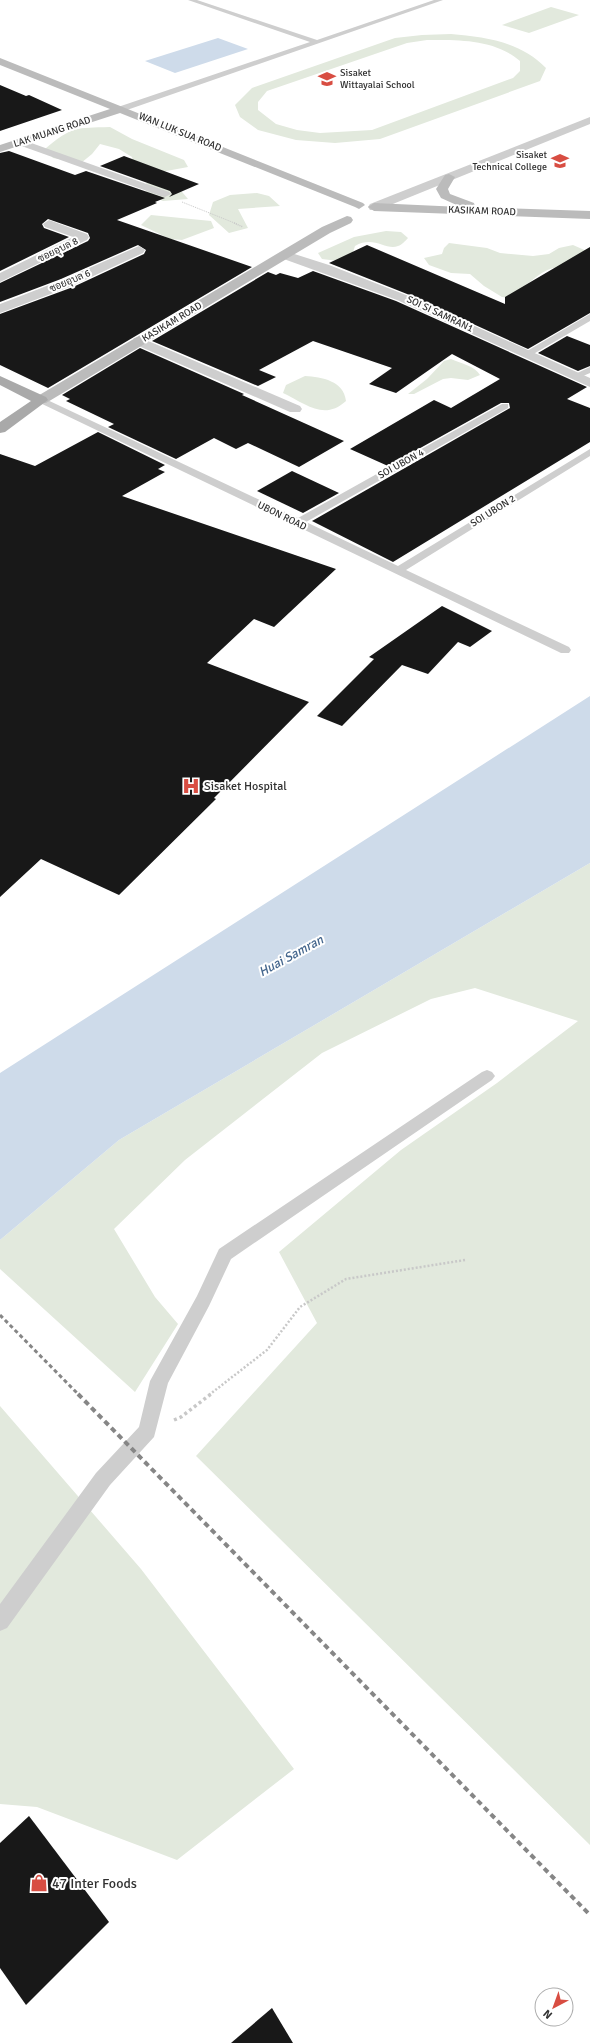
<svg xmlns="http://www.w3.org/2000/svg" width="590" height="2043" viewBox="0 0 590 2043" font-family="Signika,Sarabun,sans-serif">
<rect width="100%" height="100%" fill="#fff"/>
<g fill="#e2e9dd" fill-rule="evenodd">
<path d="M 551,7 L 579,15 L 529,33 L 502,25 Z"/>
<path d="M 451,34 C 486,37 521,42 546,68 L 540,81 L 380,139 L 335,143 L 296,140 L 258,130 L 240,117 L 235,105 L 252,88 L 395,38 L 422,35 ZM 427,40 C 459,40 494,39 520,61 L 520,71 L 513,78 L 372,130 L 320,133 L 297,130 L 276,124 L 258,110 L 258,102 L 267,91 L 407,43 Z"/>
<path d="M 110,127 L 132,139 L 184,160 L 188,167 L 161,172 L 135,170 L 132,157 L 119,149 L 100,144 L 92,154 L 81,163 L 53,158 L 45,149 C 72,126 76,128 110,127 Z"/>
<path d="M 149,180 L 177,186 L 188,199 L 163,201 L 147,194 L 145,185 Z"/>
<path d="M 257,193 L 269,196 L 280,206 L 238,209 L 248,228 L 229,233 L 209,215 L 213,202 L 230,195 Z"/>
<path d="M 151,215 L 211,221 L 214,228 L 182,240 L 170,239 L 141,225 Z"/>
<path d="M 386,231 L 401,232 L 408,238 C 405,241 402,245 398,246 C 386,251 374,235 355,246 L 351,258 L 338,261 L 322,259 L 318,253 L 354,237 Z"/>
<path d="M 449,243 L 487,248 L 500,253 L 533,256 L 549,254 L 559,248 L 573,245 L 589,252 L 584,270 C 574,269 562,266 553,268 C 538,272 523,289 510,298 L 502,297 L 484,286 L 470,274 L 451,273 L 429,265 L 424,258 L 442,254 L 444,248 Z"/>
<path d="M 451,359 C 460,363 475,366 480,375 L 468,380 L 451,378 L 443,379 L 414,394 L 408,394 L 427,379 L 444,361 Z"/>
<path d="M 305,376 C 322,377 344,381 346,401 C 324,421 306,404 283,393 L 286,385 Z"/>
<path d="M 590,863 L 590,1845 L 196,1456 L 317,1323 L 279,1252 L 401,1150 L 497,1083 L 578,1021 L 475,988 L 431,999 L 322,1053 L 185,1160 L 114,1229 L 155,1297 L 178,1324 L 135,1392 L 0,1269 L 0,1240 L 119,1140 Z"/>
<path d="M 0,1406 L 141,1569 L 294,1769 L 177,1860 L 37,1807 L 0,1804 Z"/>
</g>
<g fill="#cedbea">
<path d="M 218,38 L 248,49 L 175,73 L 145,61 Z"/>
<path d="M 590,696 L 590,863 L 119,1140 L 0,1240 L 0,1073 Z"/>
</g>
<g fill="#181818">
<path d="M 0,85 L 26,96 L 29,95 L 62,110 L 0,131 Z"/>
<path d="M 9,151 L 75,175 L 86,171 L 165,198 L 155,202 L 157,203 L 117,220 L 252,267 L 48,388 L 0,365 L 0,314 L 73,287 L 144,254 L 146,250 L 138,245 L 61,279 L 0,302 L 0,283 L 88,241 L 90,238 L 88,233 L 48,219 L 42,224 L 44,228 L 69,237 L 0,271 L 0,153 Z"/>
<path d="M 124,156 L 199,184 L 169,197 L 172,194 L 170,191 L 100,166 Z"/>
<path d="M 367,245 L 505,304 L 505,297 L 590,247 L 590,313 L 528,349 L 407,294 L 329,263 Z"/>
<path d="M 313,271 L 396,301 L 587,387 L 567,399 L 590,408 L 590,442 L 393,562 L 312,521 L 510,408 L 509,403 L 501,403 L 388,466 L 350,449 L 434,400 L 451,408 L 500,379 L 452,354 L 396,393 L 369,384 L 392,368 L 313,341 L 259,370 L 276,377 L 258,386 L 152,341 L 268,272 L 276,275 L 280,273 L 298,278 Z"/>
<path d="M 567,336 L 590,345 L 590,366 L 578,371 L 538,353 Z"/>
<path d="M 140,348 L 244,394 L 242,395 L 344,441 L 299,467 L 248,443 L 236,449 L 214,438 L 176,459 L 108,427 L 114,424 L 66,401 L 70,399 L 62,395 Z"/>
<path d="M 98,432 L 165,465 L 158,469 L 165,472 L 122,496 L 336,569 L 274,627 L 254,619 L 207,663 L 309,702 L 214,798 L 216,799 L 119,895 L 41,859 L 0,897 L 0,454 L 35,466 Z"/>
<path d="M 292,471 L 339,493 L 303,513 L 257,491 Z"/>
<path d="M 442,606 L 492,631 L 470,647 L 458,642 L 428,674 L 402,665 L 342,726 L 317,716 L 374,659 L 369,657 Z"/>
<path d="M 29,1816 L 109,1922 L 26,2005 L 0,1968 L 0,1843 Z"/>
<path d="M 272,2008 L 293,2043 L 231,2043 Z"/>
</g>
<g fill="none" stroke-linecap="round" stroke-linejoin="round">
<path stroke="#c8c8c8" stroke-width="1" stroke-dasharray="1 1" stroke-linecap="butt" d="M 182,202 L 237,224"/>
<path stroke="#c8c8c8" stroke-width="1.5" stroke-dasharray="1 1" stroke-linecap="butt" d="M 234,223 L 243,227"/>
<path stroke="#c8c8c8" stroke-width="2.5" stroke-dasharray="2 2" stroke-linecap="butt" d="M 209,1395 L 267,1350 L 300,1307 L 346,1279 L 465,1260"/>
<path stroke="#c8c8c8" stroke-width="3.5" stroke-dasharray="3 3" stroke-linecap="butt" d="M 174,1420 L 181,1417 L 211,1394"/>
<g fill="#cecece" fill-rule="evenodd">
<path d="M 188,0 L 197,0 L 317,40 L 434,0 L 443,0 L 124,111 L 118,111 L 118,107 L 310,42 Z"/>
<path d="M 590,314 L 590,321 L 530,356 L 524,356 L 522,354 Z"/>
<path d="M 590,367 L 590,373 L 576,379 L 571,376 Z"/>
<path d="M 41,397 L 298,518 L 502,404 L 508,404 L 508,408 L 306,522 L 398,566 L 590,449 L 590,456 L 406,570 L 569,647 L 571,650 L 569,653 L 561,653 L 38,402 L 36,400 Z"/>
<path d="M 487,1070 L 492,1072 L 495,1076 L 492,1080 L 231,1259 L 209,1306 L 168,1383 L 154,1437 L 110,1485 L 7,1628 L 0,1631 L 0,1604 L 96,1473 L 139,1427 L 150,1381 L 197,1296 L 219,1249 L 482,1072 Z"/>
</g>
<g fill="#cecece" fill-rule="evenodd">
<path d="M 590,117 L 590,124 L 378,210 L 370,210 L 368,207 L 370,204 Z"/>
<path d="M 20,139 L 169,192 L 171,194 L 165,197 L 161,196 L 16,144 L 15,142 L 16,140 Z"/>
<path d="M 49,220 L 87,234 L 89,237 L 87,240 L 0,282 L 0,273 L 73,237 L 45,227 L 43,224 Z"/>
<path d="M 139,246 L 145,250 L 143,253 L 72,286 L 0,313 L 0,304 L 62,280 Z"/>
<path d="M 285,251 L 329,265 L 406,295 L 590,378 L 590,387 L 397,300 L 281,258 L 279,255 L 281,252 Z"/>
<path d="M 139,337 L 300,406 L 302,409 L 300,412 L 290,412 L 134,344 L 132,341 L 134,338 Z"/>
</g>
<g fill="#bbb" fill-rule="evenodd">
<path d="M 0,58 L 363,203 L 365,205 L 359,209 L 355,207 L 120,113 L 0,152 L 0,145 L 110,109 L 0,65 Z"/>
<path d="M 449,174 L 455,177 L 448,189 L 450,194 L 474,203 L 475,207 L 590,211 L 590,219 L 374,211 L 368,207 L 374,203 L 461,207 L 441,198 L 436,189 L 445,175 Z"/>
<path d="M 347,216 L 351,217 L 353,220 L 351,223 L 330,233 L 46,403 L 36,403 L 34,400 L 36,397 L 322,227 Z"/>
</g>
<path fill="#a9a9a9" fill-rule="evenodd" d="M 0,376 L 46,397 L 48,400 L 5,432 L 0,433 L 0,422 L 31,401 L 0,385 Z"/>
<path stroke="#868686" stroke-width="3" stroke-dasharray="4 3" stroke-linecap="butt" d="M 0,1315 L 79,1395"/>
<path stroke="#868686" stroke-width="4" stroke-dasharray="5.5 4" stroke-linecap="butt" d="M 78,1394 L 590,1915"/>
</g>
<defs>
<g id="school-bare" transform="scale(1.38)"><path d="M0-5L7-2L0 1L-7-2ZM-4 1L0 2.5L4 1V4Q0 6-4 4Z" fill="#d84d42" stroke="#fff" stroke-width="2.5" paint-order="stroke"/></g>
<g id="university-bare" transform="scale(1.38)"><path d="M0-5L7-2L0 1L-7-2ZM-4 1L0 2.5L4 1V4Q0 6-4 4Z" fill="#d84d42" stroke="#fff" stroke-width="2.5" paint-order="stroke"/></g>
<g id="hospital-bare" transform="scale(1.38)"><path d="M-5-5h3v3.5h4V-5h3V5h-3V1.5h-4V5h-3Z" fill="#d84d42" stroke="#fff" stroke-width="2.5" paint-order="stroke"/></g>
<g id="shop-bare" transform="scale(1.38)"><path d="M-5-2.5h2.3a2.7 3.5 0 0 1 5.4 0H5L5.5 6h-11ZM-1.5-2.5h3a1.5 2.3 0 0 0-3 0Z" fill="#d84d42" stroke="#fff" stroke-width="2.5" paint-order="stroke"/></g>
</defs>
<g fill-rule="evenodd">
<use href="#school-bare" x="327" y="79"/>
<use href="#university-bare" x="560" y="161"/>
<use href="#hospital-bare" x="191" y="786"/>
<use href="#shop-bare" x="39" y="1883"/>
</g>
<g text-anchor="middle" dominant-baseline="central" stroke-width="4" stroke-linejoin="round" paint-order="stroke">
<g font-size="10" fill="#313131" stroke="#fff" text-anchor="start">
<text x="340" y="73">Sisaket<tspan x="340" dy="12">Wittayalai School</tspan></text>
<text x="547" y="155" text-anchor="end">Sisaket<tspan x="547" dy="12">Technical College</tspan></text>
</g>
<g font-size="10" fill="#313131" stroke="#fff">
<text transform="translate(52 132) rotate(-18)">LAK MUANG ROAD</text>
<text transform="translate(180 132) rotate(22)">WAN LUK SUA ROAD</text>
<text transform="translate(482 211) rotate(2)">KASIKAM ROAD</text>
<text transform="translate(58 250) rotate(-26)">ซอยอุบล 8</text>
<text transform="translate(70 281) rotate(-23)">ซอยอุบล 6</text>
<text transform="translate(440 314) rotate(25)">SOI SI SAMRAN1</text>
<text transform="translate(172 322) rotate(-31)">KASIKAM ROAD</text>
<text transform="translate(401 464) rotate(-29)">SOI UBON 4</text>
<text transform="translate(493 511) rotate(-32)">SOI UBON 2</text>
<text transform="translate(282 516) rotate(26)">UBON ROAD</text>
</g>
<g font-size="12" fill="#313131" stroke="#fff" text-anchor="start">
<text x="204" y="786">Sisaket Hospital</text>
</g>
<g font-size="13" font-style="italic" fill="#44668d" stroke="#fff">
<text transform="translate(291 956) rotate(-29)">Huai Samran</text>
</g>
<g font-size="14" fill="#313131" stroke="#fff" text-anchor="start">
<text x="52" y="1883">47 Inter Foods</text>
</g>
</g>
<g transform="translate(554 2007) rotate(221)"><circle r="19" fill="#ffffff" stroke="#adadad"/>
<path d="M0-3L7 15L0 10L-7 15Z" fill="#d84d42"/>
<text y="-6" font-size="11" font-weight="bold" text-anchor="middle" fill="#313131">N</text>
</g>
</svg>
